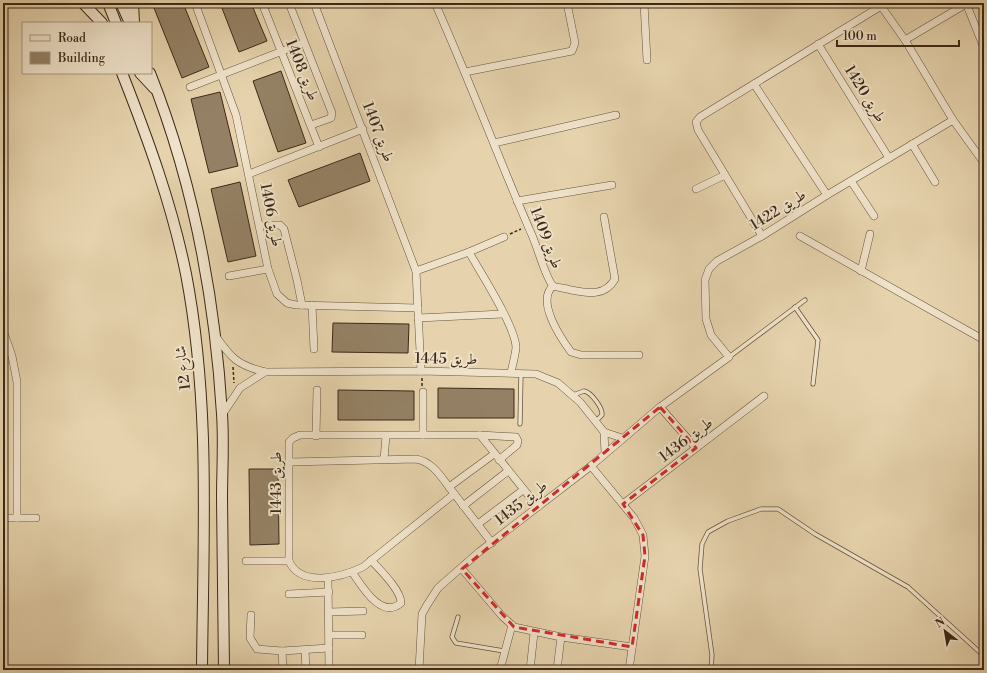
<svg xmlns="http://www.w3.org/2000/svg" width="987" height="673" viewBox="0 0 987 673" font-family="'Libre Bodoni',Amiri,serif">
<rect width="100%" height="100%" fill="#e6d3ad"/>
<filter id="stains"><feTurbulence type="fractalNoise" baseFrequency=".005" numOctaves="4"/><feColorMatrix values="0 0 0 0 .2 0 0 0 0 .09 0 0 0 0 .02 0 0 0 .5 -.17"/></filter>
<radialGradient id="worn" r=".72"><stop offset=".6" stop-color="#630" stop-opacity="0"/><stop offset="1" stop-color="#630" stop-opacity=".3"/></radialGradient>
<g fill="#948165" stroke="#3c2916">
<path d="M 166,3 L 183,3 L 209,67 L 182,78 L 154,8 Z"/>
<path d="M 220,3 L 251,3 L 267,41 L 239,52 Z"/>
<path d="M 281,71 L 306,143 L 278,152 L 253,81 Z"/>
<path d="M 220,92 L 238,166 L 209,173 L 191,99 Z"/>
<path d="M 360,153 L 370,181 L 299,207 L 288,180 Z"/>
<path d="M 240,182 L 256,256 L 228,262 L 211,189 Z"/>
<path d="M 333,323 L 409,324 L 408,353 L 332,352 Z"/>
<path d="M 438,388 L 514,389 L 514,418 L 438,418 Z"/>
<path d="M 338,390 L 414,391 L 414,420 L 338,420 Z"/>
<path d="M 249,469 L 278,469 L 279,544 L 250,545 Z"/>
</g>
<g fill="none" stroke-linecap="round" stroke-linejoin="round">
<g stroke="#66543c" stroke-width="5">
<g id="lane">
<path d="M 795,307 L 818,340 L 813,384"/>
<path d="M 729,357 L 805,300"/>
<path d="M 573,395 L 584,391 C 591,392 603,408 602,415 L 596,421"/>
<path d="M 520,424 L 521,373"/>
<path d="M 458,617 L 452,637 L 456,643 L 504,651"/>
<path d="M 711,670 L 712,655 L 700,569 L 702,544 L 708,532 L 728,521 L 761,509 L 778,509 L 815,534 L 908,587 L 984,656"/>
</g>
</g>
<g stroke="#66543c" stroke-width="8">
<g id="street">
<path d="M 195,3 L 236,115 L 268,269 L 277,294 L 287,303 L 296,305 L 418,308"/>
<path d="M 262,3 L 319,147"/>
<path d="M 289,3 L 332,113 L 331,118 L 311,125"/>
<path d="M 314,3 L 416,271 L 421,371"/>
<path d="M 435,3 C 469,79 498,157 531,233 C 537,245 545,277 553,286 C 559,288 565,288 571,290 C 587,293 605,297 615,279 L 604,217"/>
<path d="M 644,3 L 647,60"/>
<path d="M 966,3 L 984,48"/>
<path d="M 881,6 L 905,40 L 953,120 L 984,163"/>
<path d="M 905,40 L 966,4"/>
<path d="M 818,44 L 889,158"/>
<path d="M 465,72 L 572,51 L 575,43 L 567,3"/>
<path d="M 754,84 L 827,195"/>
<path d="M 190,87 L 303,43"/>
<path d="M 494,143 L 616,115"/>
<path d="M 912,144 L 935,182"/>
<path d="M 249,174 L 363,129"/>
<path d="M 851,181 L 874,216"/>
<path d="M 696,189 L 725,175"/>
<path d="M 517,201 L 612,185"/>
<path d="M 260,225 L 280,225 L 284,229 L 297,280 L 302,305"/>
<path d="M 762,236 L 698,130 L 696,122 L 700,117 L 886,3"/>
<path d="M 800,236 L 984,340"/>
<path d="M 469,252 C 480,272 516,327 516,348 C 515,356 513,364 511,372"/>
<path d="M 416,271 L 469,252 L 504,237"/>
<path d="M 861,271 L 870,234"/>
<path d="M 229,276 L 268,269"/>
<path d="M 553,286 C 536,301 560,337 571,352 L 581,355 L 639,355"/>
<path d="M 312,305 L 314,349"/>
<path d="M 418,318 L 503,314"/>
<path d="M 3,330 L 12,356 L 17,382 L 17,518"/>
<path d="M 215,335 C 231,358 237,365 265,372 L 421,371 L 536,374 L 558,383 L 580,402 L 604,432 L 605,453"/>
<path d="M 660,407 L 696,448"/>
<path d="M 222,415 L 240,388 L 265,372"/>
<path d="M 604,432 L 622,438"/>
<path d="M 423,435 L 423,392"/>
<path d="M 480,435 L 516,437 L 518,441 L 517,445 L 499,460"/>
<path d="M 316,436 L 317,390"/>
<path d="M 384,459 L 386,436"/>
<path d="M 290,462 L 416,459 C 432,462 440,475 449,487"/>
<path d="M 591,466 L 634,518 L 643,535 L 645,556 L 629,670"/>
<path d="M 454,494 L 363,567 C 342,577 301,588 289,561 L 289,442 L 293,438 L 300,435 L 480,435 L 538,507"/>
<path d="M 623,504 L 764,396"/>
<path d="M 463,506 L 508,471"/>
<path d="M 3,518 L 36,518"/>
<path d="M 478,524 L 523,490"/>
<path d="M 492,543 L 449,487 L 494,454"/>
<path d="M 246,561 L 289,561"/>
<path d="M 462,569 L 502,616 L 514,627 L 561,637 L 632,647"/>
<path d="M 352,572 C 362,586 381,620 401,603 C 401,590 380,570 371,560"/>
<path d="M 328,578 L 329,670"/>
<path d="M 289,594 L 329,592"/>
<path d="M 329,612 L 363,611"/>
<path d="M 251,615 L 250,638 L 257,649 L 282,651 L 329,648"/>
<path d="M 329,635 L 362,635"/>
<path d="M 305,650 L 306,670"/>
<path d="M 282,651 L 283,670"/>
<path d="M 419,670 L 422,614 L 427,605 L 438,588 L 479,552 L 591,466 L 660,407 L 729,357 L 711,335 L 706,319 L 705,280 L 709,269 L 717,261 L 762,236 L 827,195 L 953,120"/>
<path d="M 500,670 L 512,625"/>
<path d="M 530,670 L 534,633"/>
<path d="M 557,670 L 561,637"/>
</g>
</g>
<g stroke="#3c2916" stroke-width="12">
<g id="secondary">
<path d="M 83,3 L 102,23"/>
<path d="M 108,3 L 116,23"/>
<path d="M 121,3 L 130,23"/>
<path d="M 133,3 L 134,23"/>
<path d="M 122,73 C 148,139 172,205 186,274 C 211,404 203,538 202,670"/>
<path d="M 140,73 L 154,88"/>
<path d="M 150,73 C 193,181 215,298 222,414 C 224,442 222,471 222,499 C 223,556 223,613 224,670"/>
</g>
</g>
<g stroke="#3c2916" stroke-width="1.5" stroke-dasharray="3 2" stroke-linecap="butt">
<path d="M 510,234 L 521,229"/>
<path d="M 233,367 L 234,383"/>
<path d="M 422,378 L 422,386"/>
</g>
<use href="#lane" stroke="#efe2ca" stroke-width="3.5"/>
<use href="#street" stroke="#efe2ca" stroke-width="7"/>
<use href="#secondary" stroke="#efe2ca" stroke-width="10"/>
</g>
<path fill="none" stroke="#d62828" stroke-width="3" stroke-dasharray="8 5" stroke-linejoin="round" d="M 660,407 L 696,448 L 623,504 L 643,535 L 645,556 L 632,647 L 514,627 L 462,569 Z"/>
<g text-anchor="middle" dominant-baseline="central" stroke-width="4" stroke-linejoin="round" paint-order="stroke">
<g font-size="15" fill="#3c2916" stroke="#efe2ca">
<text transform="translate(302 70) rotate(68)">طريق 1408</text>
<text transform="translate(865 94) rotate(58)">طريق 1420</text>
<text transform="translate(378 132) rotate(69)">طريق 1407</text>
<text transform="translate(778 210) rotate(-32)">طريق 1422</text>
<text transform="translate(271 215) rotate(79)">طريق 1406</text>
<text transform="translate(546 238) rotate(69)">طريق 1409</text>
<text transform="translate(446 359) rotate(1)">طريق 1445</text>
<text transform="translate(183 368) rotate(-97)">شارع 12</text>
<text transform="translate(686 440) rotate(-37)">طريق 1436</text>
<text transform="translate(276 483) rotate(-90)">طريق 1443</text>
<text transform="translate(521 503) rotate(-38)">طريق 1435</text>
</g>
</g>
<rect width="987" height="673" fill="none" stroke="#e6d3ad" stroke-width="16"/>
<rect x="4" y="4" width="979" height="665" fill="none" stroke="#3c2916" stroke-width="2"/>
<rect x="8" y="8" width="971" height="657" fill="none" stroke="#3c2916"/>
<rect x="22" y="22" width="130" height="52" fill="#efe2ca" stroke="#a79882"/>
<rect x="30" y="35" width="20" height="6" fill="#efe2ca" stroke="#a79882"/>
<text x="58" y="42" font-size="12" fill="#3c2916">Road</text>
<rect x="30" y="52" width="20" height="12" fill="#948165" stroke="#a79882"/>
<text x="58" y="62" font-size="12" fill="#3c2916">Building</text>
<g transform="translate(945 631) rotate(329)" stroke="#efe2ca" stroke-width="3" paint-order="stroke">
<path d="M0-3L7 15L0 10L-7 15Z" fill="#3c2916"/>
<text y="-6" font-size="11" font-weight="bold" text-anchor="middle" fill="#3c2916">N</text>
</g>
<path d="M837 40v6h122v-6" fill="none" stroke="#3c2916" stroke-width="2"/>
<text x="843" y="40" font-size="12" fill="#3c2916" stroke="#efe2ca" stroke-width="3" paint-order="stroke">100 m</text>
<rect width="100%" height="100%" filter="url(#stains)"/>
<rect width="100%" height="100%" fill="url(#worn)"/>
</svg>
